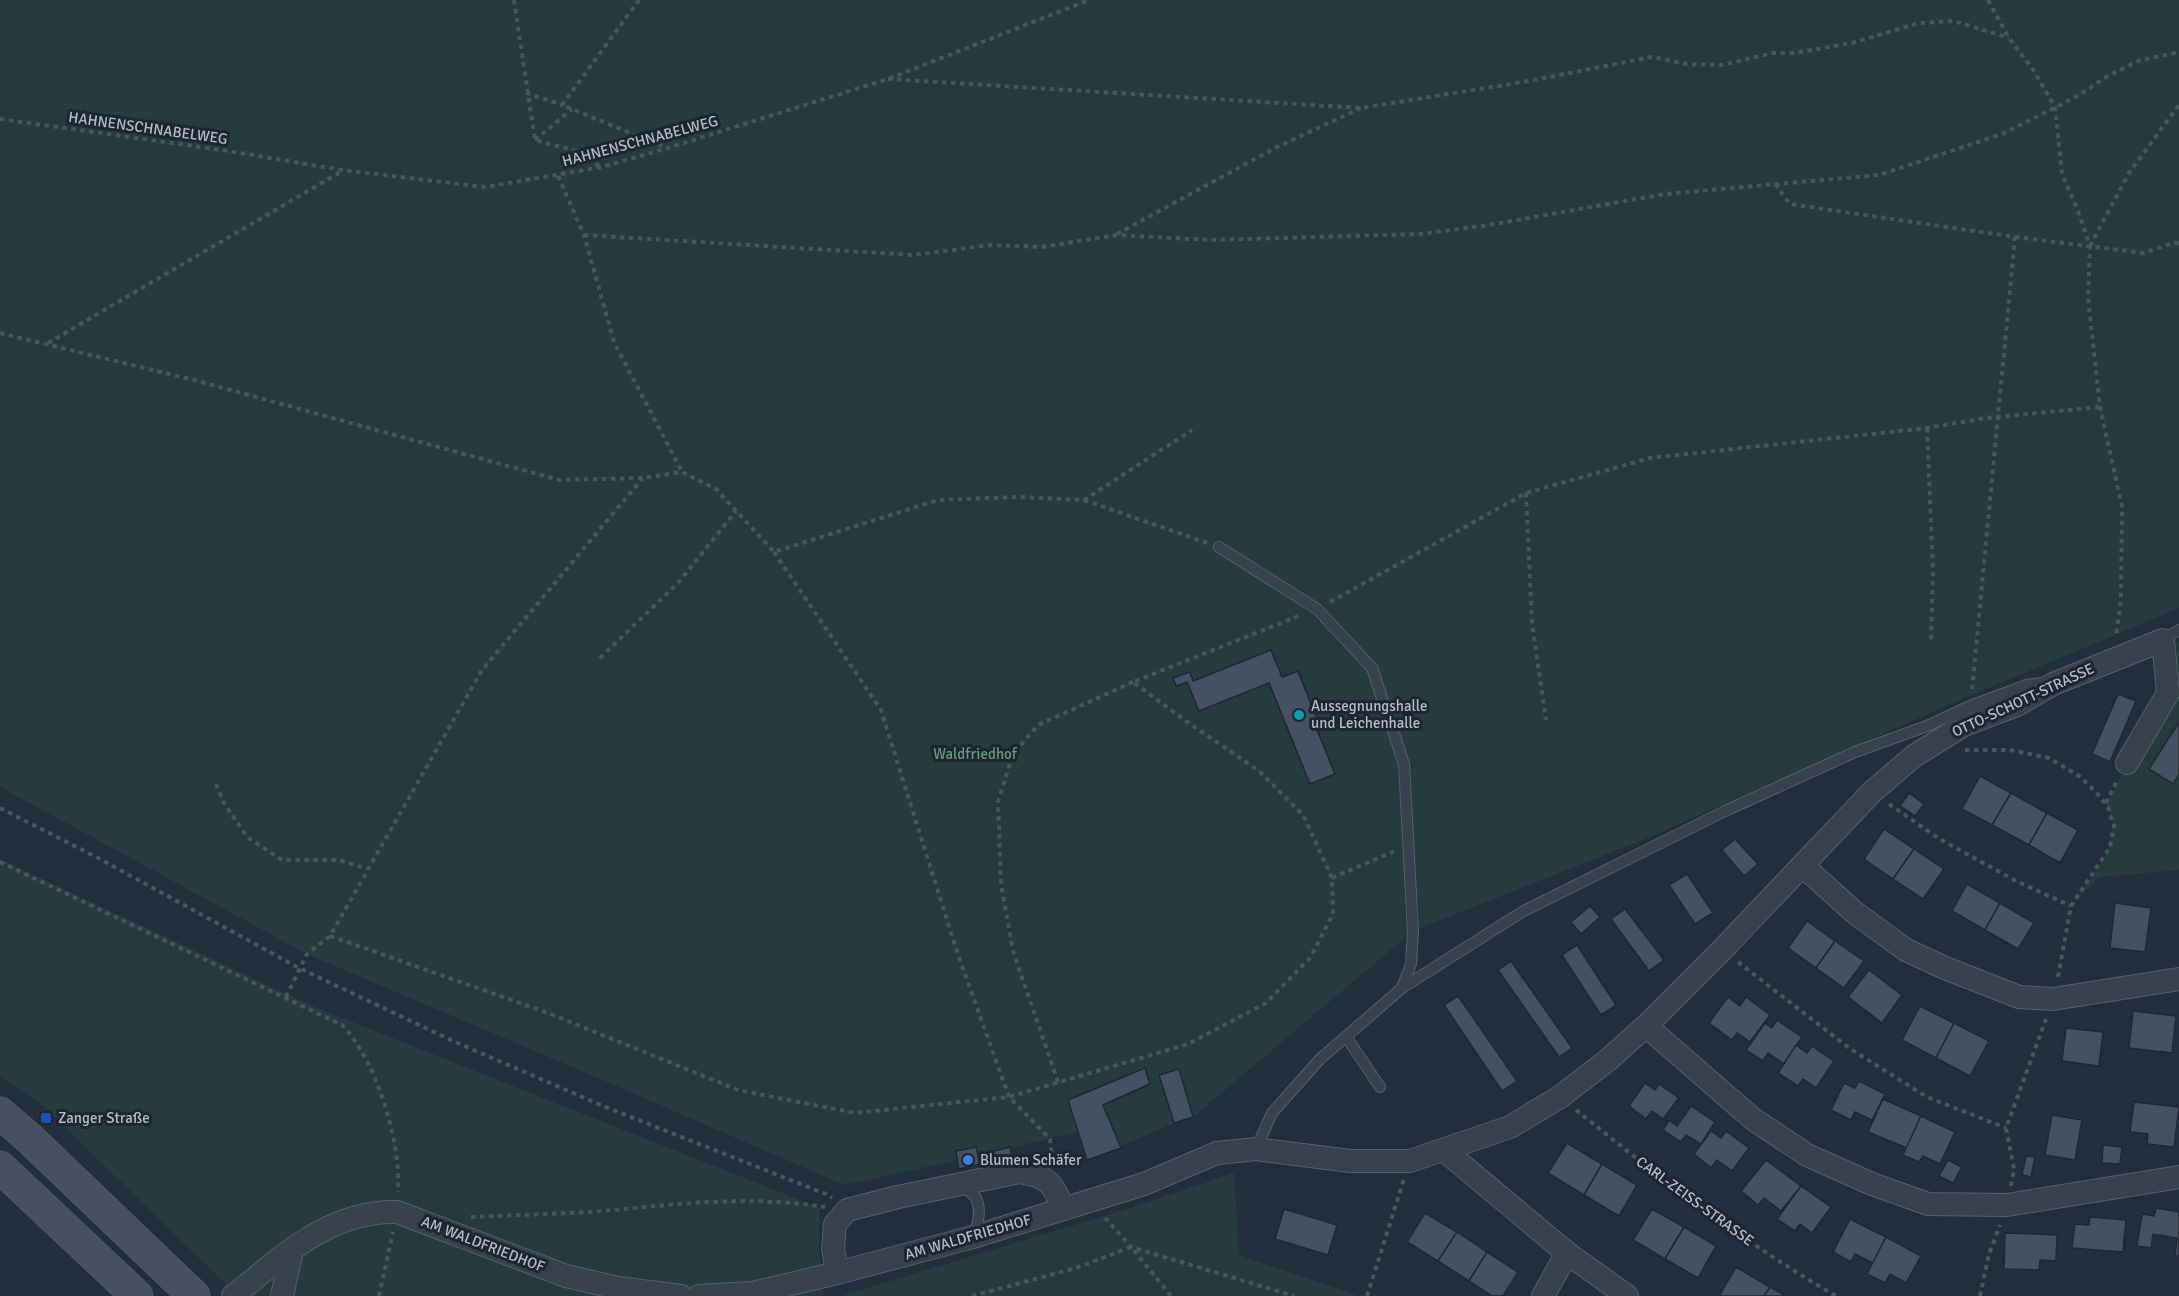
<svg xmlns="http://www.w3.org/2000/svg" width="2179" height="1296" viewBox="0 0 2179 1296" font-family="Signika,sans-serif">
<rect width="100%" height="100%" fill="#242f3e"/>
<g fill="#263c3f">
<path d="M 0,0 L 2179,0 L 2179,608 L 1962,699 L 1650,837 L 1413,931 L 1193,1117 C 1157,1128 1123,1147 1087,1160 L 1078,1132 L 978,1155 L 976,1147 L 956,1151 L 958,1160 L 844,1185 L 605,1081 L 307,954 L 0,787 Z"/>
<path d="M 2179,641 L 2179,870 L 2099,877 L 2071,906 C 2092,875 2127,841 2106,803 L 2168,693 L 2177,642 Z"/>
<path d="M 0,859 L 317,1008 L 820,1208 L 819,1248 L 824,1296 L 238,1296 L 39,1102 L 0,1077 Z"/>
<path d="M 1234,1173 L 1239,1255 L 1358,1296 L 841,1296 L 1127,1209 Z"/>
</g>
<g fill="#455162" stroke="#1f2835" stroke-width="1.5">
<path d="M 1271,650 L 1282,677 L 1298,671 L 1317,719 L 1313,720 L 1335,774 L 1310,784 L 1269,683 L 1199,711 L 1187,682 L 1176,686 L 1173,678 L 1190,672 L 1193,681 Z"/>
<path d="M 2118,694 L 2136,701 L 2110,762 L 2092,754 Z"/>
<path d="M 2179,722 L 2179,775 L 2173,784 L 2149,769 Z"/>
<path d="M 1980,776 L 2011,793 L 1992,825 L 1962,809 Z"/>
<path d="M 1909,793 L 1924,804 L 1915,816 L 1900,806 Z"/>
<path d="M 2011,793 L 2047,813 L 2029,845 L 1992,825 Z"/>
<path d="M 2047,813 L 2078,830 L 2060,863 L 2029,845 Z"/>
<path d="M 1884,829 L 1914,849 L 1893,879 L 1864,859 Z"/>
<path d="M 1735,839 L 1758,864 L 1744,876 L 1722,850 Z"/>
<path d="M 1914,849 L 1944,869 L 1923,899 L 1893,879 Z"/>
<path d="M 1687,874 L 1713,913 L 1695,924 L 1669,885 Z"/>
<path d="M 1967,884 L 2000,903 L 1985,930 L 1952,911 Z"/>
<path d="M 2000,903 L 2034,923 L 2018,949 L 1985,930 Z"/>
<path d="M 2115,903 L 2151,908 L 2145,952 L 2110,948 Z"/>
<path d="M 1590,906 L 1600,917 L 1581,934 L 1571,922 Z"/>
<path d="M 1625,909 L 1664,960 L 1649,971 L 1611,919 Z"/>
<path d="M 1807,921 L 1835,941 L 1816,968 L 1788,948 Z"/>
<path d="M 1835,941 L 1864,961 L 1844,988 L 1816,968 Z"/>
<path d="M 1577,945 L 1616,1005 L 1601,1015 L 1562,955 Z"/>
<path d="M 1511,961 L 1572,1048 L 1559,1057 L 1498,970 Z"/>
<path d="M 1869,970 L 1902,995 L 1882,1023 L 1848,997 Z"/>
<path d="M 1458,996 L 1517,1081 L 1502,1091 L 1444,1005 Z"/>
<path d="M 1728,997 L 1740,1006 L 1746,997 L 1770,1015 L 1750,1042 L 1737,1033 L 1732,1040 L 1709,1023 Z"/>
<path d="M 1920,1006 L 1954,1023 L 1936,1058 L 1902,1040 Z"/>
<path d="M 2133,1011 L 2176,1016 L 2172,1053 L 2129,1048 Z"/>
<path d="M 1777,1020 L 1802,1037 L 1784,1064 L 1768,1053 L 1763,1061 L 1746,1050 L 1765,1023 L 1772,1028 Z"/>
<path d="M 1954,1023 L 1989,1041 L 1970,1076 L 1936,1058 Z"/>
<path d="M 2066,1028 L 2103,1032 L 2099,1066 L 2062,1061 Z"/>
<path d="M 1796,1045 L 1807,1053 L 1812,1046 L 1834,1061 L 1816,1088 L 1803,1079 L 1798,1086 L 1778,1073 Z"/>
<path d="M 1145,1068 L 1150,1084 L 1103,1105 L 1121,1148 L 1087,1160 L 1068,1100 Z"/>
<path d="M 1179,1069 L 1193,1117 L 1174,1123 L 1159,1075 Z"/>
<path d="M 1859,1081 L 1885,1094 L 1872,1120 L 1855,1112 L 1851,1120 L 1831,1110 L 1844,1083 L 1855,1088 Z"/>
<path d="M 1645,1083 L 1655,1090 L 1659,1084 L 1679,1098 L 1663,1119 L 1652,1111 L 1646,1119 L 1629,1106 Z"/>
<path d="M 1883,1099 L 1921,1116 L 1907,1148 L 1868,1132 Z"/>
<path d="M 2134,1102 L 2179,1107 L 2174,1147 L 2147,1144 L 2148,1134 L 2130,1132 Z"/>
<path d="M 1691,1106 L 1715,1122 L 1701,1144 L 1686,1135 L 1681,1142 L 1663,1130 L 1669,1120 L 1677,1126 Z"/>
<path d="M 2052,1115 L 2082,1120 L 2075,1160 L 2045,1155 Z"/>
<path d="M 1921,1116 L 1955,1132 L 1940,1164 L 1923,1156 L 1919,1162 L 1903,1155 Z"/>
<path d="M 1711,1131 L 1721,1138 L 1726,1131 L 1749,1148 L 1732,1171 L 1717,1160 L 1711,1168 L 1694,1154 Z"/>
<path d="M 1567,1143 L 1602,1164 L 1584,1195 L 1548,1173 Z"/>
<path d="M 2103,1145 L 2122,1147 L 2120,1164 L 2102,1163 Z"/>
<path d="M 976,1147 L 980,1164 L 959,1169 L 956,1151 Z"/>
<path d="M 1010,1147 L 1012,1157 L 980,1164 L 978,1155 Z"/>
<path d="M 2026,1156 L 2035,1157 L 2031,1177 L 2022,1175 Z"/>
<path d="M 1766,1160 L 1801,1186 L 1781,1211 L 1764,1198 L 1758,1205 L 1741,1191 Z"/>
<path d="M 1948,1160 L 1962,1167 L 1953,1183 L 1939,1176 Z"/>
<path d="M 1602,1164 L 1637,1185 L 1619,1216 L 1584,1195 Z"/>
<path d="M 1801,1186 L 1831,1207 L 1812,1233 L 1800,1224 L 1795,1231 L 1777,1219 Z"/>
<path d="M 2156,1208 L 2179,1212 L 2179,1256 L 2175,1256 L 2177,1238 L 2153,1234 L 2151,1248 L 2137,1246 L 2142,1214 L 2154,1216 Z"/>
<path d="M 1284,1209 L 1337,1225 L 1328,1255 L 1275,1239 Z"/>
<path d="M 1652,1209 L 1684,1227 L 1665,1259 L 1633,1240 Z"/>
<path d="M 1425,1213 L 1457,1232 L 1438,1261 L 1407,1242 Z"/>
<path d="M 2090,1217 L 2126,1220 L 2123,1252 L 2072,1248 L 2075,1224 L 2089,1225 Z"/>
<path d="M 1850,1219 L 1886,1237 L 1873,1263 L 1855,1254 L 1851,1262 L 1833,1252 Z"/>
<path d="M 1684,1227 L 1716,1246 L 1698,1278 L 1665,1259 Z"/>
<path d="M 1457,1232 L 1487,1252 L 1469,1281 L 1438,1261 Z"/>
<path d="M 2005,1233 L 2057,1235 L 2056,1261 L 2040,1260 L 2039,1270 L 2004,1269 Z"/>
<path d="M 1886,1237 L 1921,1256 L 1906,1283 L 1890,1274 L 1885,1283 L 1867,1274 Z"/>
<path d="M 1487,1252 L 1518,1272 L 1503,1296 L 1492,1296 L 1469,1281 Z"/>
<path d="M 1736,1267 L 1770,1287 L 1764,1296 L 1719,1296 Z"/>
<path d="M 1770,1287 L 1786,1296 L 1764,1296 Z"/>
</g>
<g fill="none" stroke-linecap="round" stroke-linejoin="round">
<g stroke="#565f6c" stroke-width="12">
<g id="lane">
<path d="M 1219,547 L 1317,609 L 1372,668 L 1404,764 L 1413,931 L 1411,964 L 1402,988"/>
<path d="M 2163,640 L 2179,630"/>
<path d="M 1347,1038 L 1380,1087"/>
<path d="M 1256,1149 L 1272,1113 L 1320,1059 L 1402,988 L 1522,912 L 1725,811 L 1855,752 L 1927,726 L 1970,706 L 2008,692 L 2026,685 L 2043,683"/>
<path d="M 962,1187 C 984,1195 981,1218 973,1237"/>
</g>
</g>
<g stroke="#565f6c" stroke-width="24">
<g id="street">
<path d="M 1803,866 L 1854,912 L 1906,950 L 1945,968 L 2019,997 L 2053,999 L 2179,979"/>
<path d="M 1646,1026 L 1753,1119 L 1807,1155 L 1872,1184 L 1928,1204 L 2007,1205 L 2179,1177"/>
<path d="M 1445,1151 L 1567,1253 L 1627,1296"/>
<path d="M 837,1273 L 833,1248 L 835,1224 L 847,1210 L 898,1197 L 1019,1172 C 1048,1176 1053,1183 1063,1209"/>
<path d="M 233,1296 C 282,1257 330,1210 397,1212 L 566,1276 L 618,1288 L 681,1296"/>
<path d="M 282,1296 L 292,1250"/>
<path d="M 699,1296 L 753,1293 L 837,1273 L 973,1237 L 1144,1184 L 1217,1153 L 1256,1149 L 1350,1161 L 1410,1161 L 1510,1127 L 1560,1097 L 1608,1060 L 1646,1026 L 1722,950 L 1872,792 L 1914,756 L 1964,725 L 2017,705 L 2053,684 L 2163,640 L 2168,693 L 2127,763"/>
<path d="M 1543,1296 L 1567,1253"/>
</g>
</g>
<g stroke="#565f6c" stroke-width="33">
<g id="secondary">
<path d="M 0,1113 L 30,1139 L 194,1296"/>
<path d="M 0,1167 L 137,1296"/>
</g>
</g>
<g stroke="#44595c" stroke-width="4" stroke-dasharray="4.5 4.5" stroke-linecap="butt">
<path d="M 514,0 L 535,140 L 576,151 L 601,167"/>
<path d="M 639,0 L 562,105 L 667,148"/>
<path d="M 1988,0 L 2009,38 L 2034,71 L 2055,107 L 2062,174 L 2078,211 L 2090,247 L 2088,298 L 2100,407 L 2122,507 L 2121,599 L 2116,636"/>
<path d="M 888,79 L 1361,108 L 1523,82 L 1652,57 L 1687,64 L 1722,65 L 1773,53 L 1794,53 L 1852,43 L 1919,23 L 1954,21 L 2009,38"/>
<path d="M 526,93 L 562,105"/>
<path d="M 0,119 L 222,150 L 342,170 L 485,187 L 602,167 L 668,148 L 888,79 L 1089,0"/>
<path d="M 535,140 L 572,109"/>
<path d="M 558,176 L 584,235 L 614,342 L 682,472"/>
<path d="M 1775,184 L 1790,204 L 2015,237 L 1972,690"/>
<path d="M 1117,234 L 1275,148 L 1361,108"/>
<path d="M 584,235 L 913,255 L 991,245 L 1042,247 L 1117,235 L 1210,240 L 1419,234 L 1483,226 L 1665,194 L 1879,175 L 2002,134 L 2076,97 L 2106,77 L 2138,61 L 2179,52"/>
<path d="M 2015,237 L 2144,253 L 2172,243 L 2179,243"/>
<path d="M 2090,246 L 2129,173 L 2179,105"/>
<path d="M 0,333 L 194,380 L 559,480 L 643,478 L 682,472 L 716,489 L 774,552 L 938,500 L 1017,497 L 1084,500 L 1192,430"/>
<path d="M 48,343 L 342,171"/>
<path d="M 1927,428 L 1933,572 L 1931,640"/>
<path d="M 1526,493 L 1532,624 L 1546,720"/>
<path d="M 1084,500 L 1207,543"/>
<path d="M 774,552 L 881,710 L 956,949 L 1009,1097 L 1050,1139 L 1052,1159"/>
<path d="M 1330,602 L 1526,493 L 1650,458 L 1927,428 L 1986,418 L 2100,407"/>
<path d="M 600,658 L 678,583 L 736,511"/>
<path d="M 1965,750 L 2010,750 L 2049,758 L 2079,776 L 2096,792 L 2108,807 L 2114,826 L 2110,847 L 2071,906 L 2058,977"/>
<path d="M 216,784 L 224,803 L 247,837 L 282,860 L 339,860 L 367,869"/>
<path d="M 2106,803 L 2118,779"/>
<path d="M 1889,804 L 1938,838 L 2016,881 L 2071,906"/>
<path d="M 0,808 L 100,859 L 299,968 L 453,1041 L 603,1106 L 826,1194 L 832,1198"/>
<path d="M 0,862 L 342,1025 C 377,1061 401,1142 398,1192"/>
<path d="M 1332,878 L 1395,851"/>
<path d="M 330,936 L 548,1013 L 738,1090 L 855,1113 L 1009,1097 L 1188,1044 L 1266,1003 L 1310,958 L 1333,914 L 1332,878 L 1303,815 L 1259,771 L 1186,721 L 1133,682 L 1301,615"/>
<path d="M 1738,962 L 1849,1048 L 1927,1097 L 2006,1128"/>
<path d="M 286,997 L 307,954 L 330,936 L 482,670 L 642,479"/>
<path d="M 1058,1082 L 1013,951 L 1001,884 L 998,802 L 1013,754 L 1038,725 L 1133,682"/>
<path d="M 1576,1110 C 1659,1177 1743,1242 1836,1296"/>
<path d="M 2011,1186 L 2014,1169 L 2006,1128 L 2046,1019"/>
<path d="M 471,1217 C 515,1215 559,1214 603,1211 C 677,1204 751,1195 825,1207"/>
<path d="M 1105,1218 L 1131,1247 L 1294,1296"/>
<path d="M 379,1296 L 393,1232"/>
<path d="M 972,1296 L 1076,1268 L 1131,1247 L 1171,1296"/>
<path d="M 1367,1296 L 1404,1179"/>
<path d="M 1980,1296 L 1989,1254 L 2000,1225"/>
</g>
<use href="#lane" stroke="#38414e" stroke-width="10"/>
<use href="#street" stroke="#38414e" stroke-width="22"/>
<use href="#secondary" stroke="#465061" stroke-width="32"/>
</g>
<circle fill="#0f9aa8" stroke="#1d2633" stroke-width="2" cx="1299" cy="715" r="6"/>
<rect fill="#1a4fb4" stroke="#1d2633" stroke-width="2" x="40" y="1112" width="12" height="12" rx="3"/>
<circle fill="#3f7fe0" stroke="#1d2633" stroke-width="2" cx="968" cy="1160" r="6"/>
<g text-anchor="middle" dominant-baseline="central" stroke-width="6" stroke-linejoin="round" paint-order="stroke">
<g font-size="15" fill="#b4bcc9" stroke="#1d2633">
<text transform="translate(148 128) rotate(8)">HAHNENSCHNABELWEG</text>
<text transform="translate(640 141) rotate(-15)">HAHNENSCHNABELWEG</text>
<text transform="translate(2023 700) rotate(-25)">OTTO-SCHOTT-STRASSE</text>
<text transform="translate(1695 1201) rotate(36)">CARL-ZEISS-STRASSE</text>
<text transform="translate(968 1237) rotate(-16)">AM WALDFRIEDHOF</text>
<text transform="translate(483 1244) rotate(21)">AM WALDFRIEDHOF</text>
</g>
<g font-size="15" fill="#b4bcc9" stroke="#1d2633" text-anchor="start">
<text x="1311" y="706">Aussegnungshalle<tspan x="1311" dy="17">und Leichenhalle</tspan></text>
<text x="58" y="1118">Zanger Straße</text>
<text x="980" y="1160">Blumen Schäfer</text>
</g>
<g font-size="15" fill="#6b9a76" stroke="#1d2633">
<text x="975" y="754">Waldfriedhof</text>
</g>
</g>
</svg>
